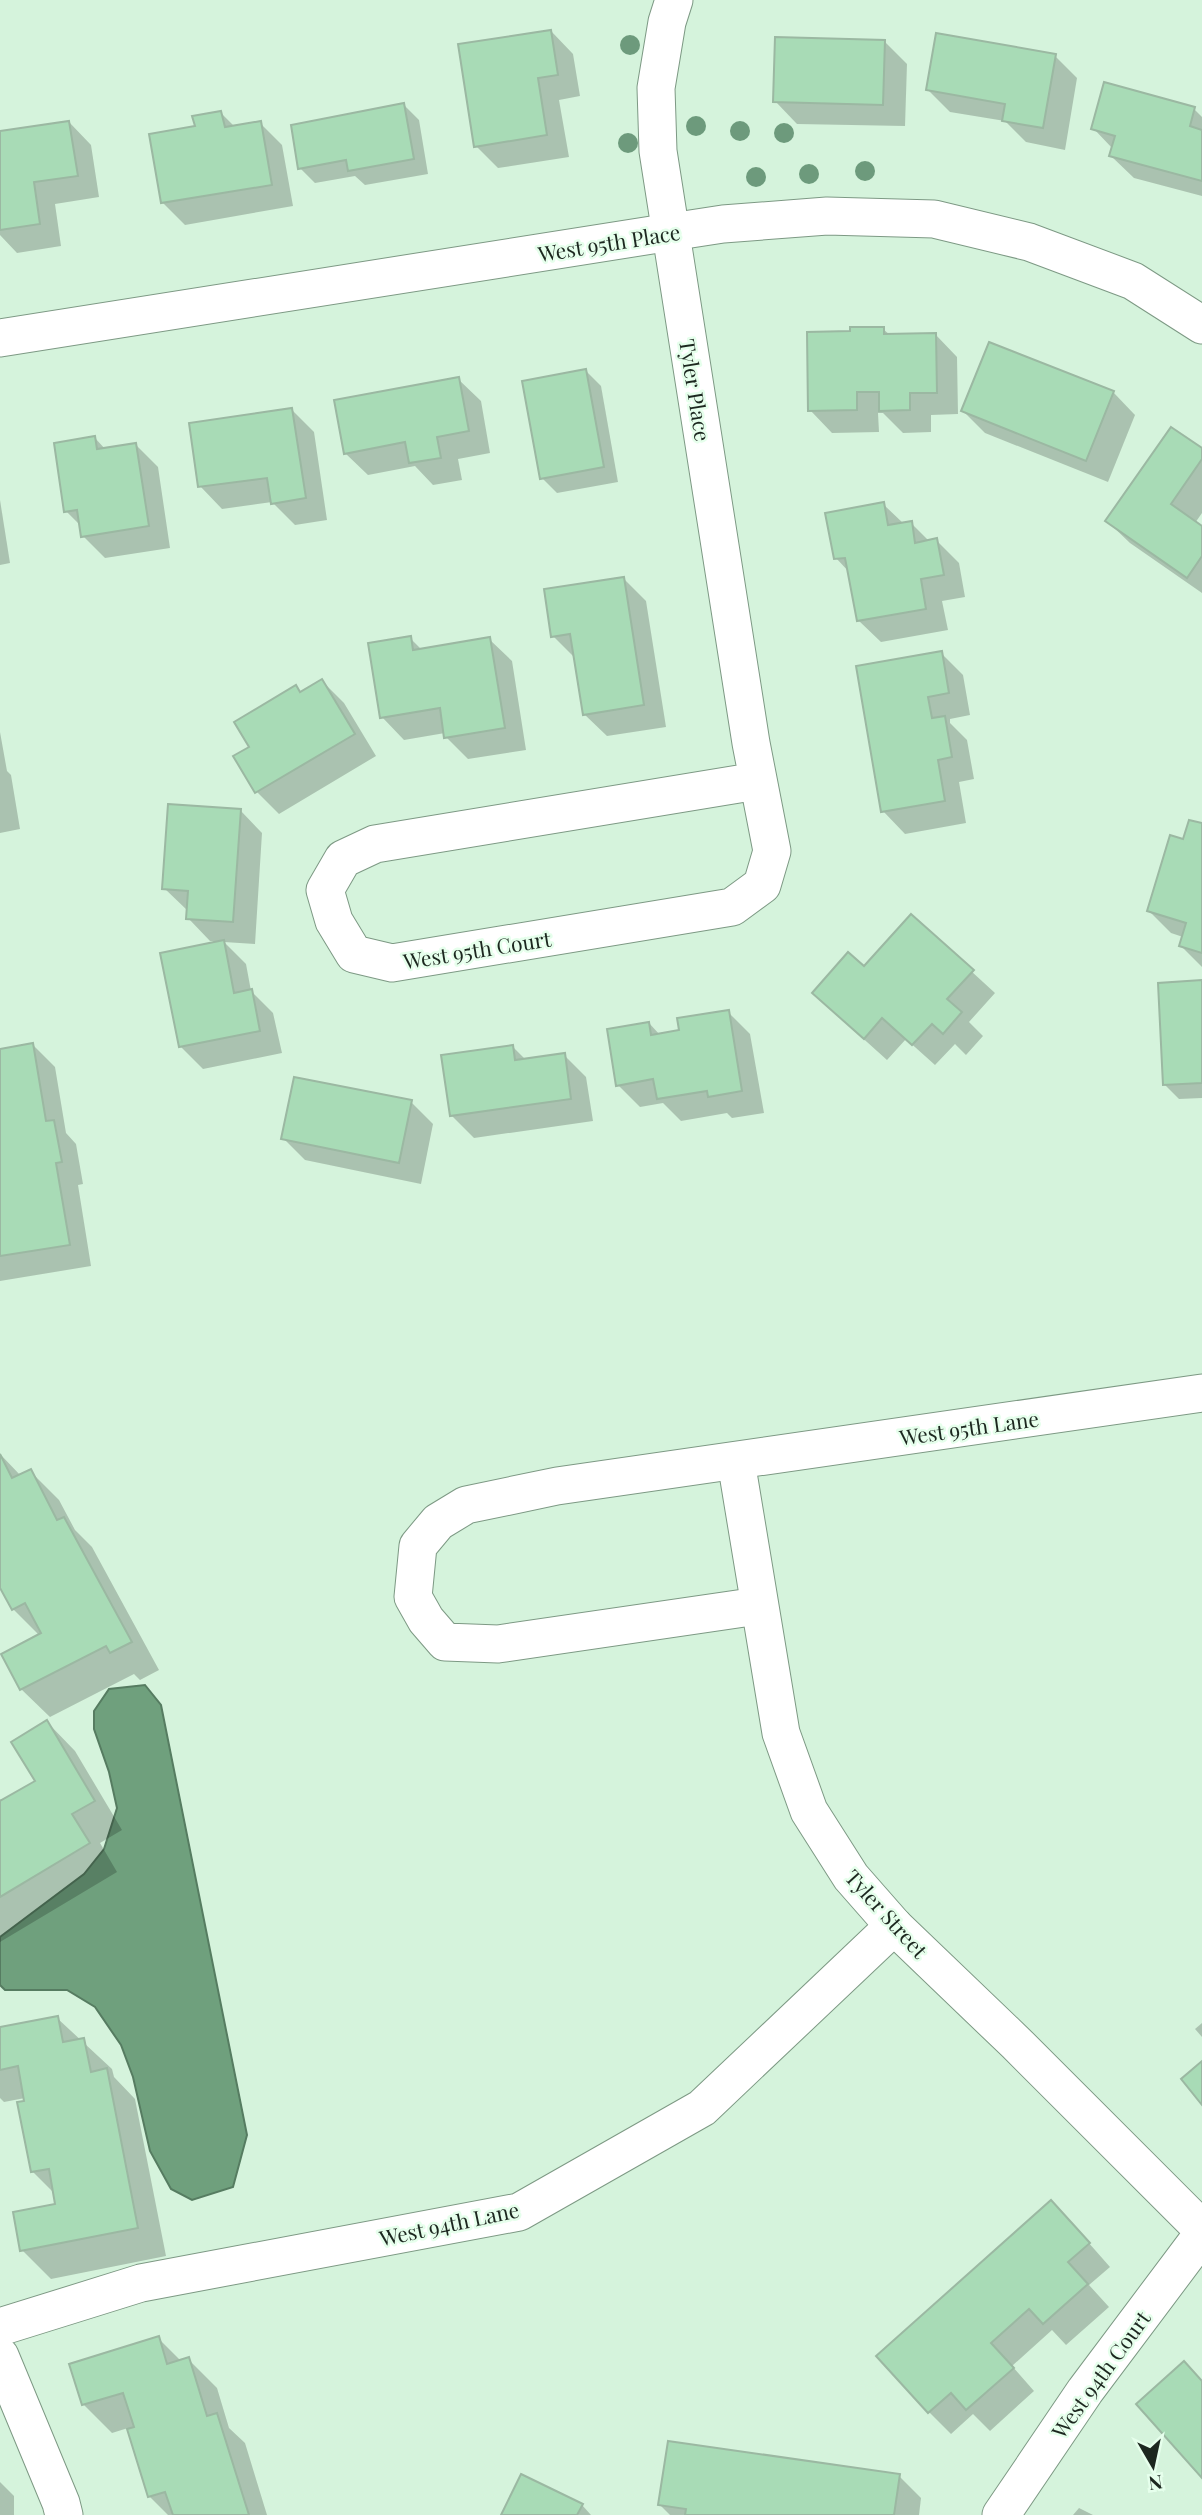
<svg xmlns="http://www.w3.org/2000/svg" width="1202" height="2515" viewBox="0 0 1202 2515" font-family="'Playfair Display',serif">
<rect width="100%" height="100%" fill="#d5f3dc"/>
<path fill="#6fa07d" stroke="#567c61" stroke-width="2" d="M 145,1685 L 161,1705 L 247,2135 L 233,2187 L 192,2200 L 171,2189 L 150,2151 L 133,2077 L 121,2045 L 95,2007 L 67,1990 L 5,1990 L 0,1985 L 0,1937 L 84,1874 L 104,1849 L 117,1808 L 109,1772 L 94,1729 L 94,1711 L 109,1689 Z"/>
<g fill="#0003">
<path d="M 551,31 L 573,54 L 580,96 L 559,100 L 569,157 L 498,168 L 476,146 Z"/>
<path d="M 885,42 L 907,64 L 905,126 L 797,124 L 775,101 Z"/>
<path d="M 1055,56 L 1077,78 L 1065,150 L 1026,142 L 1005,121 L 950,112 L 928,90 Z"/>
<path d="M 404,105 L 419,120 L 428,174 L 365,185 L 355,176 L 315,183 L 300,168 Z"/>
<path d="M 1194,109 L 1202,117 L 1202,196 L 1134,178 L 1111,156 L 1113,149 L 1093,128 Z"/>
<path d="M 221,113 L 235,127 L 260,123 L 282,145 L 293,206 L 185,225 L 163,203 L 197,128 Z"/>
<path d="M 69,122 L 91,145 L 99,197 L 55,204 L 61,246 L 17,253 L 0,235 L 0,132 Z"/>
<path d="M 883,329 L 890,335 L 935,334 L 957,357 L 958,414 L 931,415 L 931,432 L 903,433 L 883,413 L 878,413 L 879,432 L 832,433 L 810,410 Z"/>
<path d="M 586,371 L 601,386 L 618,482 L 557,493 L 542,478 Z"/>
<path d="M 458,379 L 481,401 L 490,453 L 458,459 L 462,480 L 433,485 L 415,466 L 368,475 L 345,453 Z"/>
<path d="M 1113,392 L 1135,415 L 1108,482 L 985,433 L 963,411 Z"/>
<path d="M 292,410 L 314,432 L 327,520 L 295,525 L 272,502 L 222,509 L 200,486 Z"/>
<path d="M 95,438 L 106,450 L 136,445 L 158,467 L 170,548 L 105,558 L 83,536 L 81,526 L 66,511 Z"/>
<path d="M 1202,450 L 1202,513 L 1195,523 L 1202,528 L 1202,593 L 1130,543 L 1107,521 Z"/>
<path d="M 0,500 L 10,563 L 0,565 Z"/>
<path d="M 883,504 L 904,524 L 911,523 L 930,542 L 936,540 L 959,563 L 965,597 L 942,601 L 948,630 L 881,642 L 858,620 L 850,573 L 836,558 Z"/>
<path d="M 623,578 L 646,601 L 666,727 L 607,736 L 584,714 L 576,659 L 553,636 Z"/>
<path d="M 410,638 L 422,650 L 489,639 L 512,661 L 526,750 L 468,759 L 446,737 L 445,733 L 404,740 L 382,717 Z"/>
<path d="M 941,653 L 963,675 L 970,715 L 950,719 L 950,723 L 967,740 L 974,779 L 959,782 L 966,823 L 905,834 L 883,811 Z"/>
<path d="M 322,681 L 344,703 L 376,756 L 279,814 L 257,792 L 251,747 L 296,687 L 302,693 Z"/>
<path d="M 0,732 L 7,771 L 11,775 L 20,829 L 0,833 Z"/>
<path d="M 240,810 L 262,833 L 255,944 L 224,942 L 246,964 L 251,991 L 273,1013 L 282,1053 L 203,1069 L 181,1047 L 220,941 L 210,941 L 188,918 L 188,911 L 164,888 Z"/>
<path d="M 1202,825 L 1202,967 L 1181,946 L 1183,937 L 1171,933 L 1149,911 L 1185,841 Z"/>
<path d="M 911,916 L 995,993 L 969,1022 L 983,1036 L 966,1055 L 955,1044 L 935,1065 L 906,1039 L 887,1060 L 837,1015 L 864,968 Z"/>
<path d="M 1202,982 L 1202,1098 L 1179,1099 L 1164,1084 Z"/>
<path d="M 728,1012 L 750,1034 L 764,1113 L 732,1118 L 727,1113 L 681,1121 L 663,1103 L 640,1107 L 618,1085 L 649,1023 L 660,1035 L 681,1031 Z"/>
<path d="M 33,1045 L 55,1067 L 66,1133 L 76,1144 L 83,1184 L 78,1185 L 91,1266 L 0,1281 L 0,1050 Z"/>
<path d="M 512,1046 L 526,1060 L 564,1055 L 586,1077 L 593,1121 L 474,1138 L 452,1116 Z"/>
<path d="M 411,1102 L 433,1124 L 421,1184 L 305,1160 L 283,1138 Z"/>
<path d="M 0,1454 L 21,1476 L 30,1471 L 59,1500 L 75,1530 L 92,1547 L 159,1670 L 140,1680 L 134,1674 L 50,1717 L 21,1689 L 40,1636 L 13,1609 L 0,1584 Z"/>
<path d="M 47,1722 L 75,1751 L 122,1830 L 100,1843 L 117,1872 L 0,1942 L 0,1799 L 3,1802 L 38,1781 Z"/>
<path d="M 57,2018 L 112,2069 L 114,2077 L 135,2099 L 166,2256 L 51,2279 L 22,2250 L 57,2205 L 55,2194 L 33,2172 L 25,2098 L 4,2102 L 0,2098 L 0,2029 Z"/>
<path d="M 1202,2023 L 1202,2037 L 1195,2029 Z"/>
<path d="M 1073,2225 L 1110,2267 L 1089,2285 L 1109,2307 L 1066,2345 L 1052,2330 L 1012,2366 L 1034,2391 L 990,2431 L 973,2414 L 951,2434 L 929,2412 Z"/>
<path d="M 158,2338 L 181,2361 L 188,2359 L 217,2388 L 229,2428 L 245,2443 L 267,2515 L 168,2515 L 149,2496 L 128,2428 L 112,2433 L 83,2404 Z"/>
<path d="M 899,2476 L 921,2498 L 919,2515 L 670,2515 L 660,2505 Z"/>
<path d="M 0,2482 L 14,2496 L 14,2515 L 0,2515 Z"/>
<path d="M 582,2505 L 591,2515 L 503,2515 Z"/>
<path d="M 1079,2508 L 1093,2515 L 1073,2515 Z"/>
</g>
<g fill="#a8dbb6" stroke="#9bb8a2" stroke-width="2">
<path d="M 551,30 L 558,75 L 538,78 L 547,135 L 474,147 L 458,44 Z"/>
<path d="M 936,33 L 1056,54 L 1043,128 L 1002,121 L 1005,104 L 926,90 Z"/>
<path d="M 775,37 L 885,40 L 883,105 L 773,102 Z"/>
<path d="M 1104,82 L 1195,107 L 1190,126 L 1202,130 L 1202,181 L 1109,156 L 1115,136 L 1091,129 Z"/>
<path d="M 404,103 L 414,159 L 348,171 L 346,160 L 298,169 L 291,125 Z"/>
<path d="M 221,111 L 225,127 L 261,121 L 272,185 L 161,203 L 149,134 L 195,126 L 192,116 Z"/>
<path d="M 69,121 L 78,176 L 34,182 L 40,224 L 0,230 L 0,131 Z"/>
<path d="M 850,327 L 884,327 L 884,334 L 936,333 L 937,393 L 910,393 L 910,410 L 879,411 L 879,392 L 857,392 L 857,410 L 808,411 L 807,332 L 850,331 Z"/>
<path d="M 989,342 L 1114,391 L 1086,461 L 961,411 Z"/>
<path d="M 586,369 L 604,467 L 540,479 L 522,381 Z"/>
<path d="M 459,377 L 469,431 L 437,437 L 441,458 L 409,463 L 405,442 L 344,454 L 334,400 Z"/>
<path d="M 292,408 L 306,498 L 271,504 L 267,478 L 198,487 L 189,423 Z"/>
<path d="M 1171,427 L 1202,448 L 1202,459 L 1171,504 L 1202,526 L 1202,556 L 1187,578 L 1105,521 Z"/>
<path d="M 95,436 L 97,449 L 136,443 L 149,526 L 81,537 L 77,510 L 64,512 L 54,443 Z"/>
<path d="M 884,502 L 888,525 L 912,521 L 915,543 L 937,538 L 944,575 L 921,579 L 926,609 L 857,621 L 845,558 L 834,559 L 825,513 Z"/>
<path d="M 624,577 L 644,705 L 583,715 L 570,634 L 551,637 L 544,589 Z"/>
<path d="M 411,636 L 413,650 L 490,637 L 505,728 L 444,738 L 440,708 L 380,718 L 368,643 Z"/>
<path d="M 942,651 L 949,693 L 928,697 L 932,718 L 945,716 L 952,757 L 938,760 L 945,801 L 881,812 L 856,666 Z"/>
<path d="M 322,679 L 355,734 L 255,793 L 233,756 L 249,747 L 234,722 L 296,685 L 300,692 Z"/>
<path d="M 168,804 L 241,809 L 233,922 L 186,919 L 188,891 L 162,889 Z"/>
<path d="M 1189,820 L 1202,823 L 1202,953 L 1179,946 L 1186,923 L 1147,911 L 1170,835 L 1183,839 Z"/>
<path d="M 911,914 L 974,970 L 947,999 L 962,1012 L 943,1034 L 932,1024 L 912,1045 L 882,1018 L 864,1039 L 812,993 L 848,952 L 864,966 Z"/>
<path d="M 224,940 L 234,993 L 252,989 L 260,1031 L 179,1047 L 160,953 Z"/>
<path d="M 1202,980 L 1202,1083 L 1163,1085 L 1158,983 Z"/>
<path d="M 729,1010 L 742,1091 L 708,1097 L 707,1091 L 657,1099 L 653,1079 L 616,1086 L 607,1029 L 649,1022 L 651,1035 L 679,1030 L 677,1018 Z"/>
<path d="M 33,1043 L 46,1121 L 54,1120 L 62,1162 L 56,1163 L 70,1245 L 0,1256 L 0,1049 Z"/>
<path d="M 513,1045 L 515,1060 L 565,1053 L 571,1099 L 450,1116 L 441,1055 Z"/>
<path d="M 294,1077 L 412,1100 L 399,1163 L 281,1139 Z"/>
<path d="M 0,1454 L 12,1478 L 31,1469 L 57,1520 L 64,1517 L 132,1642 L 110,1653 L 106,1646 L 20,1690 L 1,1654 L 41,1633 L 25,1603 L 12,1610 L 0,1588 Z"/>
<path d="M 47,1720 L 95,1801 L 72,1814 L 90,1843 L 0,1897 L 0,1801 L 35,1781 L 11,1742 Z"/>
<path d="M 58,2016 L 63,2042 L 84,2038 L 91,2072 L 107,2068 L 138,2228 L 20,2251 L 13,2212 L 55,2204 L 49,2169 L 31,2172 L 17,2102 L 24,2101 L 18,2066 L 0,2070 L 0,2027 Z"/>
<path d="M 1202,2061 L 1202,2105 L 1181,2079 Z"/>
<path d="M 1051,2200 L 1090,2243 L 1068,2262 L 1088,2284 L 1043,2324 L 1029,2309 L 991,2343 L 1014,2368 L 966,2410 L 951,2393 L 928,2413 L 876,2356 Z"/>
<path d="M 159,2336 L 167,2364 L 189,2357 L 207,2416 L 217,2413 L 249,2515 L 173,2515 L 165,2492 L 148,2497 L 127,2429 L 134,2427 L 123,2393 L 82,2405 L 69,2364 Z"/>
<path d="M 1184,2361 L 1202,2381 L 1202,2478 L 1136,2404 Z"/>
<path d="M 668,2441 L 900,2474 L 894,2515 L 685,2515 L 686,2509 L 658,2505 Z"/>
<path d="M 521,2474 L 583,2504 L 577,2515 L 501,2515 Z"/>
</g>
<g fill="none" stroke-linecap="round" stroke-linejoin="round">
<g stroke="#7d9984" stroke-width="39">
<g id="street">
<path d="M 674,0 L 667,22 L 656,88 L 658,151 L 751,743 L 772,851 L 762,885 L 732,907 L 392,963 L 354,954 L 334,921 L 325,890 L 343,859 L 375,844 L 757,781"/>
<path d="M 0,338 L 671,232 L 723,224 L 827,216 L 934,219 L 1029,242 L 1133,281 L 1202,325"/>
<path d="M 736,1461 L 781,1733 L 809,1811 L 851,1877 L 894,1926 L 1016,2043 L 1202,2229"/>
<path d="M 758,1606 L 498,1644 L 445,1642 L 426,1620 L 413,1597 L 418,1546 L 438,1522 L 466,1505 L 557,1486 L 1202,1393"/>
<path d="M 0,2327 L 141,2283 L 519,2212 L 702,2108 L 894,1926"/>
<path d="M 0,2356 L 61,2503 L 64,2515"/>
<path d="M 1001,2515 L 1085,2391 L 1202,2235"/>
</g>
</g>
<use href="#street" stroke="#fff" stroke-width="37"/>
</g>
<g fill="#6d9a7c">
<circle cx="630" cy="45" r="10"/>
<circle cx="696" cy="126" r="10"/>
<circle cx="740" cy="131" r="10"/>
<circle cx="784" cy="133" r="10"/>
<circle cx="628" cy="143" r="10"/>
<circle cx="865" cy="171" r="10"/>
<circle cx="809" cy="174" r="10"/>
<circle cx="756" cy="177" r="10"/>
</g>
<g text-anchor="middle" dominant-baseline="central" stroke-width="5" stroke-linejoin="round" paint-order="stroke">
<g font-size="21" fill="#1c271f" stroke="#e6ffec">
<text transform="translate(609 242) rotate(-9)">West 95th Place</text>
<text transform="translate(696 390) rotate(81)">Tyler Place</text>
<text transform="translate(477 949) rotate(-9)">West 95th Court</text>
<text transform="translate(969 1427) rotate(-8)">West 95th Lane</text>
<text transform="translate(887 1913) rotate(48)">Tyler Street</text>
<text transform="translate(449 2223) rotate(-12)">West 94th Lane</text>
<text transform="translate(1100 2374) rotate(-54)">West 94th Court</text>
</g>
</g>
<g transform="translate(1153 2466) rotate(171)" stroke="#e6ffec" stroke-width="5" paint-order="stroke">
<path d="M0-5L12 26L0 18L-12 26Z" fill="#1c271f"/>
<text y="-10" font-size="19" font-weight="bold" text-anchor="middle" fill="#1c271f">N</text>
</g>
</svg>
